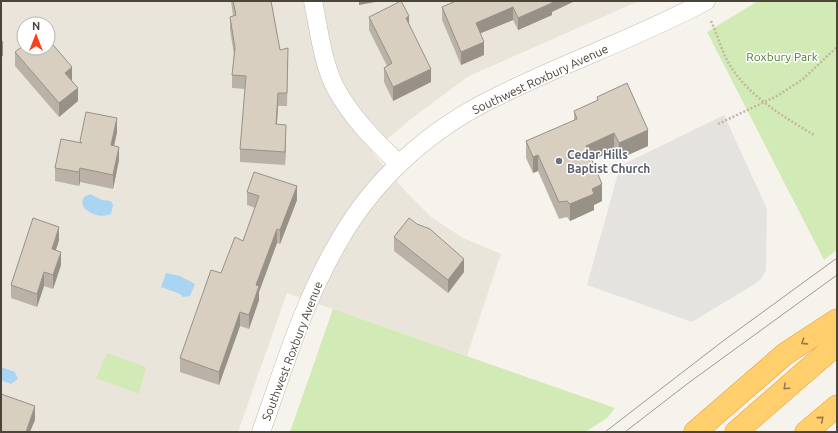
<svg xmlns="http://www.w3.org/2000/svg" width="838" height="433" viewBox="0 0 838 433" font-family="Ubuntu,sans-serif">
<rect width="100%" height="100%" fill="#f6f3ec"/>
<path fill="#eae5da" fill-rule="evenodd" d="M 1,1 L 639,1 L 469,76 L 411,119 L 372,152 L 408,194 L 431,217 L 463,238 L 501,254 L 467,356 L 287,293 L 238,432 L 1,432 ZM 24,24 L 48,24 L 48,48 L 24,48 Z"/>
<g fill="#d2eab5">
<path d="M 758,1 L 837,1 L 837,250 L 824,260 L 707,32 Z"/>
<path d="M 333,309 L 615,408 L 607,418 L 585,432 L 290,432 Z"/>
<path d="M 107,353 L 146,367 L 139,394 L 96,378 Z"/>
</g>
<path fill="#e5e3e0" d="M 724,115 L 767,209 L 766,270 L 763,276 L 758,282 L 692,322 L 587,285 L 620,166 Z"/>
<g fill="#a9d4f2">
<path d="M 90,194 L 102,200 L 111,201 L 113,205 L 111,214 C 101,218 92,215 84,208 L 82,202 L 84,197 Z"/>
<path d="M 166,273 L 180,276 L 195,284 L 190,296 L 183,297 L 180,294 L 161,287 Z"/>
<path d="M 1,367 L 15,372 L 18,379 L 11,384 L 1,380 Z"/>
</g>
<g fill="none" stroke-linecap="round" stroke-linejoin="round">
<g stroke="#c2bbae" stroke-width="19">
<g id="street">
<path d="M 313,1 C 319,29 322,61 335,87 C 351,117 374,140 399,164"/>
<path d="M 261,432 C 284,367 304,300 339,241 C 374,179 430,129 494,98 C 563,63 637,38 706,1"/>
</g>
</g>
<g stroke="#e0a43c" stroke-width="23">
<g id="highway">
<path d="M 695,432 L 785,354 L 837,320"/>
<path d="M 736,432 L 837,344"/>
<path d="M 806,432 L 837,406"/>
</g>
</g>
<g stroke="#c4b79f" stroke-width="2.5" stroke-dasharray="2 2" stroke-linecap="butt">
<path d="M 711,21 C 718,36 722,53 731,67 C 750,97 784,117 814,135"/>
<path d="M 718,124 L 777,96 L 803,79 L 837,47"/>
</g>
<use href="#street" stroke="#fff" stroke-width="18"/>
<use href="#highway" stroke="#ffcf6e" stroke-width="22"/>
<g stroke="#9a9a9a" stroke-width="1">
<path d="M 605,432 L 723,341 L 837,258"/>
<path d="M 625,432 L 687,384 L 837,275"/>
</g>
</g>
<g fill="#bab2a6">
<path d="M 231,1 L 271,1 L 280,50 L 288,61 L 287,106 L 278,106 L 277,124 L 286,138 L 285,165 L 240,162 L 240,149 L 245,89 L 232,88 L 232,75 L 234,55 L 230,30 L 230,17 L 233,16 Z"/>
<path d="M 456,1 L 552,12 L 552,15 L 518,30 L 513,20 L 481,33 L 484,55 L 461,65 L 442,20 L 442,7 Z"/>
<path d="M 369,17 L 409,23 L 431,82 L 393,101 L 384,82 L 384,68 L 387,66 L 369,30 Z"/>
<path d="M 15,52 L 72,80 L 78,101 L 59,117 L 15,66 Z"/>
<path d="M 597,97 L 648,146 L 619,159 L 614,150 L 592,160 L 602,201 L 594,205 L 594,210 L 570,221 L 567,217 L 559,219 L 538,171 L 533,173 L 526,158 L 526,141 L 574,121 L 574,111 L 597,101 Z"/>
<path d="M 117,132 L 114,146 L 119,160 L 113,189 L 80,182 L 79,186 L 55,181 L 55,168 L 80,143 L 80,141 Z"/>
<path d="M 247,192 L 297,200 L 280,244 L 277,243 L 259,292 L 259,300 L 249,329 L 240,326 L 219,385 L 180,372 L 180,358 L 221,273 L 243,241 L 255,208 L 247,205 Z"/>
<path d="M 394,237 L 464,272 L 448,293 L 394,251 Z"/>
<path d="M 59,240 L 56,250 L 61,265 L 53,289 L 44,286 L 37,307 L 11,298 L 11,285 Z"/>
</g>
<g fill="#979187">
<path d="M 359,1 L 381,1 L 359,5 Z"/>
<path d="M 551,1 L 575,1 L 552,12 L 552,15 L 518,30 L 518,18 Z"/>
<path d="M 513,7 L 513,20 L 476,35 L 476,23 Z"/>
<path d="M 409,16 L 409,30 L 406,18 Z"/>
<path d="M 484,42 L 484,55 L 461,65 L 461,52 Z"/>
<path d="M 3,43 L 3,56 L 1,57 L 1,44 Z"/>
<path d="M 72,67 L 72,80 L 65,87 L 65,73 Z"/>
<path d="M 431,69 L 431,82 L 393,101 L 393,87 Z"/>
<path d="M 78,88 L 78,101 L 59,117 L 59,103 Z"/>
<path d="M 278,93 L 278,106 L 276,138 L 276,124 Z"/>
<path d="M 117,118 L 117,132 L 111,159 L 111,145 Z"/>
<path d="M 286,125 L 286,138 L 285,165 L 285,152 Z"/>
<path d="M 648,130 L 648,146 L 619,159 L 619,143 Z"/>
<path d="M 614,133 L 614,150 L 586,163 L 586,146 Z"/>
<path d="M 119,147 L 119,160 L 113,189 L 113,175 Z"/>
<path d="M 538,155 L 538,171 L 533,173 L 533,157 Z"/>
<path d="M 80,168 L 80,182 L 79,186 L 79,172 Z"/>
<path d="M 602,184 L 602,201 L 594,205 L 594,210 L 570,221 L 570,204 L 592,189 Z"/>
<path d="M 297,186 L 297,200 L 280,244 L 280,230 Z"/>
<path d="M 59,227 L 59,240 L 52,262 L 52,249 Z"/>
<path d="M 277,229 L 277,243 L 259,292 L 259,300 L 249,329 L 249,315 L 256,285 Z"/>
<path d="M 61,252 L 61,265 L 53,289 L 53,275 Z"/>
<path d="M 464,259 L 464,272 L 448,293 L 448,280 Z"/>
<path d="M 44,272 L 44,286 L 37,307 L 37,294 Z"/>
<path d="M 240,312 L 240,326 L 219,385 L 219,372 Z"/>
<path d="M 35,406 L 35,420 L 30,432 L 26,432 Z"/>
</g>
<g fill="#d8cfc1" stroke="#979187">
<path d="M 233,1 L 271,1 L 280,50 L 288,48 L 287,93 L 278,93 L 276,124 L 286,125 L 285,152 L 240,149 L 246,76 L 232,75 L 235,48 L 230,17 L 236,15 Z"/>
<path d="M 401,1 L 409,16 L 406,18 L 431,69 L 393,87 L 384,68 L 392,63 L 369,17 Z"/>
<path d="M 456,1 L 552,1 L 552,3 L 518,18 L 513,7 L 476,23 L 484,42 L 461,52 L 442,7 Z"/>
<path d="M 1,39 L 3,43 L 1,44 Z"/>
<path d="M 48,39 L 72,67 L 65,73 L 78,88 L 59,103 L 15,52 L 24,45 L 24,48 L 48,48 Z"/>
<path d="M 627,83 L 648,130 L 619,143 L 614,133 L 586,146 L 602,184 L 592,189 L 594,194 L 570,204 L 567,201 L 559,202 L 538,155 L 533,157 L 526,141 L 577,119 L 574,111 L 598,100 L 597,97 Z"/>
<path d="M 86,112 L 117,118 L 111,145 L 119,147 L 113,175 L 80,168 L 79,172 L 55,168 L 61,139 L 82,143 L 80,141 Z"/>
<path d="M 254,172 L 297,186 L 280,230 L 277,229 L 256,285 L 259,286 L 249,315 L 240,312 L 219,372 L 180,358 L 211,270 L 221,273 L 235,237 L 243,241 L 259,196 L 247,192 Z"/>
<path d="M 33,218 L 59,227 L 52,249 L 61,252 L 53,275 L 44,272 L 37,294 L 11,285 Z"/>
<path d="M 409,218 L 417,224 L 430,229 L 464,259 L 448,280 L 394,237 Z"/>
<path d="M 1,394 L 35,406 L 26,432 L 1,432 Z"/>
</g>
<defs><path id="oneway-chevron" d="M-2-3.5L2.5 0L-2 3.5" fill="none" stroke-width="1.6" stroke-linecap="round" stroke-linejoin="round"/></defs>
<g stroke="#937c4e">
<use href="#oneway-chevron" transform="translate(804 342) rotate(147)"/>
<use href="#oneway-chevron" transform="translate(786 387) rotate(138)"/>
<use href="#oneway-chevron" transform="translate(821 419) rotate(-40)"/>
</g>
<circle fill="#6b7280" stroke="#fff" stroke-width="1.5" cx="559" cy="161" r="4"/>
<g text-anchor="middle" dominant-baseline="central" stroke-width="3" stroke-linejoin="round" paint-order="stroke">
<g font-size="12" fill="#4a7f2a" stroke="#fff">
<text x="782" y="56">Roxbury Park</text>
</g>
<g font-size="12" fill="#4b4439" stroke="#fff">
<text transform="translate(540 79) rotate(-25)">Southwest Roxbury Avenue</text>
<text transform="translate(292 351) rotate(-69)">Southwest Roxbury Avenue</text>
</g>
<g font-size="12" font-weight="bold" fill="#5b616d" stroke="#fff" text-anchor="start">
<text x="567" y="154">Cedar Hills<tspan x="567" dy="14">Baptist Church</tspan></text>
</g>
</g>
<rect width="838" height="433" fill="none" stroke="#4b4439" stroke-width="4"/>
<g transform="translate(36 36)"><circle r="19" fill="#ffffff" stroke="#b7b4b0"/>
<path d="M0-3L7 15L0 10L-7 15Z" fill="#fc3f1d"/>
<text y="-6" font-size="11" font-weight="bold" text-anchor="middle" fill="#4b4439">N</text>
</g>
</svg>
